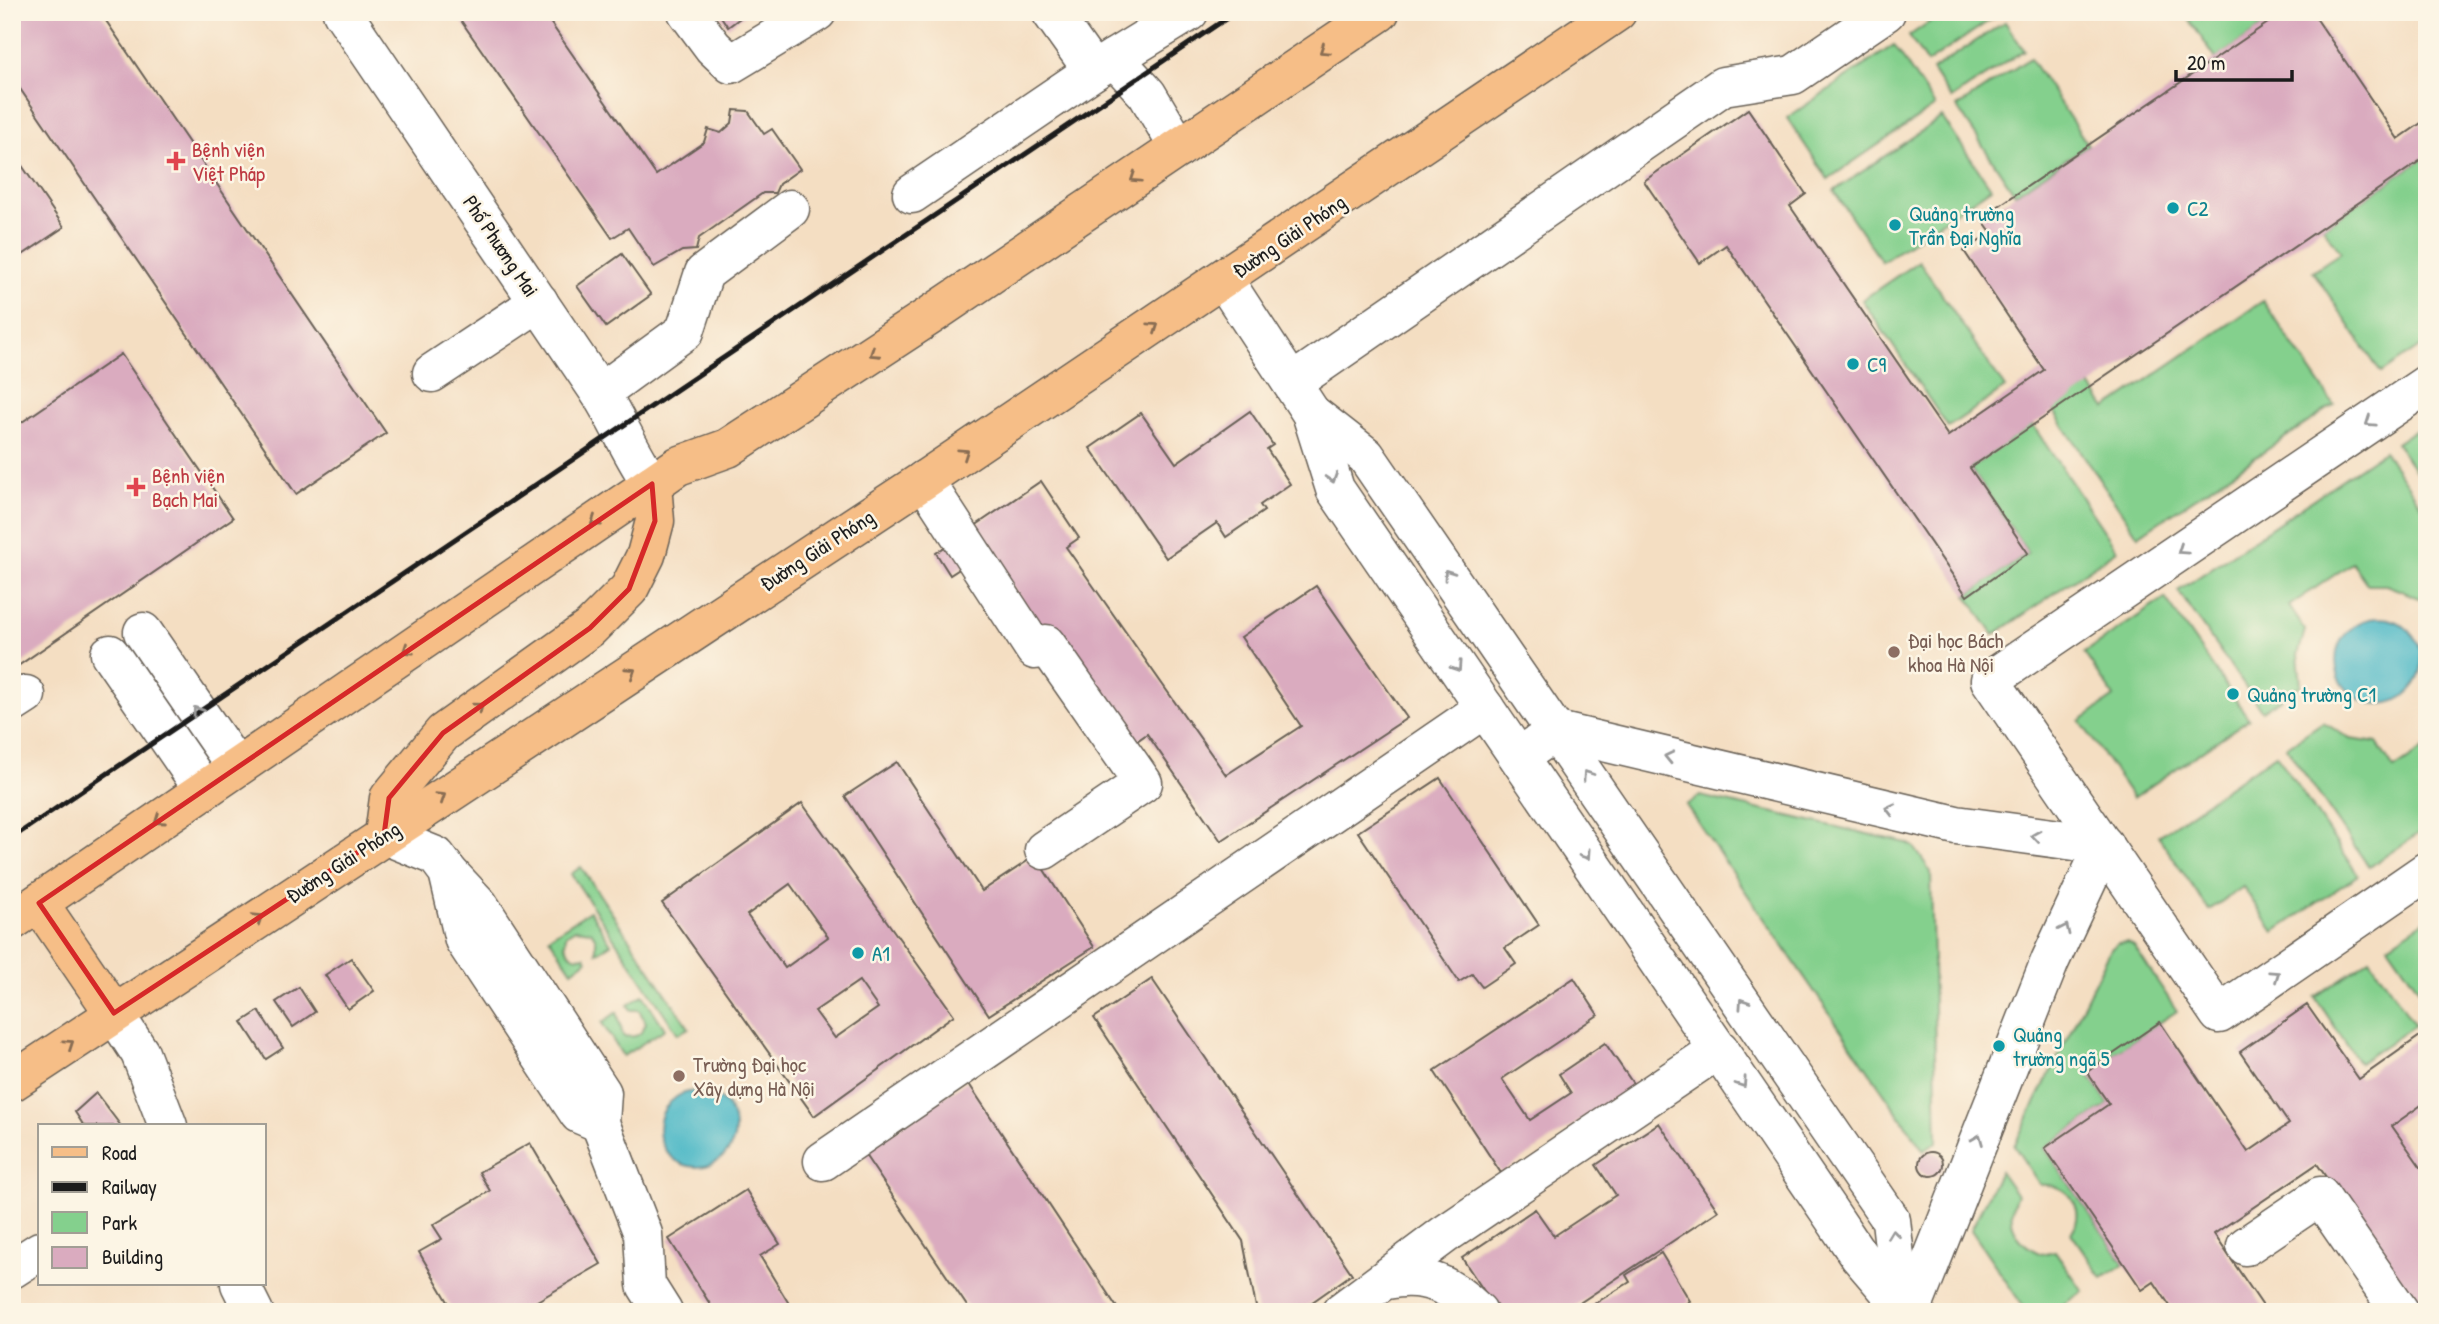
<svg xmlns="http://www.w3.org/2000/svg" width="2439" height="1324" viewBox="0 0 2439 1324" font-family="'Patrick Hand',sans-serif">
<rect width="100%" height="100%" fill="#fcf5e5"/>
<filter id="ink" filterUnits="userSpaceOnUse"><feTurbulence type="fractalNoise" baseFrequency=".0143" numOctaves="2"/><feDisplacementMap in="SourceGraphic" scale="14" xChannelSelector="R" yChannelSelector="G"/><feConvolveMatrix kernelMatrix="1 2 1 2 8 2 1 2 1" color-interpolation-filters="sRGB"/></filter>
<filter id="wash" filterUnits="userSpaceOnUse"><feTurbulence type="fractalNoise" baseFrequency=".00686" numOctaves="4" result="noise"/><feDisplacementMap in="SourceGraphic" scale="28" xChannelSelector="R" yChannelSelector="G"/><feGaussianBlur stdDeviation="1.57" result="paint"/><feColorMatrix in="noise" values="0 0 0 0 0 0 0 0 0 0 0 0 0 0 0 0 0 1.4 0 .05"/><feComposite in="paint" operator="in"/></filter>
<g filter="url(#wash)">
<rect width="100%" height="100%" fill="#f4dec2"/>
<g fill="#84d08d" stroke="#507654" stroke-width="2">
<path d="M 1944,12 L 1998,12 L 1999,14 L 1927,63 L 1909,36 Z"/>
<path d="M 2184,12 L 2284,12 L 2216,59 Z"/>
<path d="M 2005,22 L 2024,50 L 1951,99 L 1932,70 Z"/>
<path d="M 1894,45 L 1935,106 L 1828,179 L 1787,118 Z"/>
<path d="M 2030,58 L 2088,145 L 2015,194 L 1957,107 Z"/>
<path d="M 1942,117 L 1991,188 L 1882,262 L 1834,191 Z"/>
<path d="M 2427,156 L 2427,342 L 2381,373 L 2313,271 L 2341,252 L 2323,227 Z"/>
<path d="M 1919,261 L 2005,388 L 1948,427 L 1862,300 Z"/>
<path d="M 2263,301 L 2334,405 L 2138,536 L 2053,410 L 2090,385 L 2106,408 Z"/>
<path d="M 2427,422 L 2427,488 L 2396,443 Z"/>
<path d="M 2032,424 L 2117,550 L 1994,635 L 1967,596 L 2028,553 L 1970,468 Z"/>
<path d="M 2384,451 L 2427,513 L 2427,601 L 2386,585 L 2368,585 L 2352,563 L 2289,606 L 2305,630 L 2298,655 L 2301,685 L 2262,711 L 2178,591 Z"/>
<path d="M 2165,598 L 2249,719 L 2133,798 L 2080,721 L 2114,697 L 2084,653 Z"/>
<path d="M 2323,722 L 2350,739 L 2377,743 L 2394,769 L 2427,747 L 2427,828 L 2369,867 L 2286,747 Z"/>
<path d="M 2276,754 L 2358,875 L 2274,932 L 2243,887 L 2209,910 L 2158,836 Z"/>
<path d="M 1700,796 L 1907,843 L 1914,847 L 1931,872 L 1937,1142 L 1924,1151 L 1686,805 Z"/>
<path d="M 581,867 L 689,1028 L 678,1034 L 571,874 Z"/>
<path d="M 590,911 L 611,944 L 596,953 L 596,939 L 591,931 L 575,929 L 566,935 L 565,945 C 570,954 574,959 585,956 L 587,960 L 572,971 L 549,937 Z"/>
<path d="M 2427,919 L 2427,1001 L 2388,945 Z"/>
<path d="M 2127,942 L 2134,946 L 2177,1011 L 2087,1072 L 2109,1104 L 2045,1148 L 2124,1264 L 2102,1278 L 2071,1233 C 2089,1209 2066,1182 2040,1185 L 2014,1146 L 2111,949 L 2118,943 Z"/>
<path d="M 2370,959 L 2415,1025 L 2359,1063 L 2315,997 Z"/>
<path d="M 643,995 L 665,1029 L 623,1056 L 602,1023 L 617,1012 L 623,1036 C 636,1038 641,1036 646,1023 L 639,1010 L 631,1010 L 628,1005 Z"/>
<path d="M 2000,1171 L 2017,1195 C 2004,1221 2016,1244 2042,1254 L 2055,1251 L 2083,1291 L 2052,1312 L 2027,1312 L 1971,1230 Z"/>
</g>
<g fill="#4ab7c6" stroke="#336a71" stroke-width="2">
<circle cx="2379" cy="661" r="43"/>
<circle cx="697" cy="1129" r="38"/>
</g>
<g id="blocks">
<g fill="#daabbf" fill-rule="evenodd">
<path d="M 12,12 L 100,12 L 386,433 L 296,494 L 12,77 Z"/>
<path d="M 455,12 L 543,12 L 656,175 L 704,142 L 708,129 L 721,133 L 732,123 L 734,110 L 748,111 L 764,134 L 772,129 L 800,169 L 779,184 L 775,193 L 763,193 L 699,238 L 696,250 L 682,251 L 654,267 L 628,228 L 612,238 Z"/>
<path d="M 718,12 L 748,12 L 728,27 Z"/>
<path d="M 2284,12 L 2312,12 L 2398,139 L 2427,119 L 2427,156 L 1970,468 L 2028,553 L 1967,596 L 1726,245 L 1700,263 L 1644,181 L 1748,109 L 1806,194 L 1790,206 L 1948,436 L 2044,370 L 1964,251 L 1992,233 L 1981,218 Z"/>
<path d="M 12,151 L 64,227 L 12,262 Z"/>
<path d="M 622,254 L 651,295 L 606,327 L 577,286 Z"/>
<path d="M 121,354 L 233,518 L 12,670 L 12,429 Z"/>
<path d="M 1250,411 L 1273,445 L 1267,449 L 1290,484 L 1260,505 L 1264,511 L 1226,537 L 1217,523 L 1166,558 L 1090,448 L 1141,413 L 1176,463 Z"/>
<path d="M 1041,481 L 1079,538 L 1066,547 L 1226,775 L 1301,726 L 1241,637 L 1316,586 L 1407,718 L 1221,841 L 1147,734 L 1124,750 L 972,528 Z"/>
<path d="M 952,542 L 967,564 L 950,575 L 936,553 Z"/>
<path d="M 897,762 L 982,891 L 1035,856 L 1094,947 L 989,1015 L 845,796 Z"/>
<path d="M 1440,778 L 1539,925 L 1505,948 L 1516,964 L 1482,987 L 1472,974 L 1459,982 L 1358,832 Z"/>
<path d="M 802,803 L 954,1015 L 814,1116 L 662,903 ZM 790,884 L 828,937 L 785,968 L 747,915 ZM 859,981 L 878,1008 L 835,1038 L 815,1011 Z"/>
<path d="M 351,958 L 374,991 L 348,1009 L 325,975 Z"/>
<path d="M 1574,978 L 1598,1015 L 1502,1079 L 1530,1120 L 1571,1093 L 1559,1074 L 1605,1043 L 1634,1085 L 1501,1173 L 1434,1071 Z"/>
<path d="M 1152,979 L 1352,1274 L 1298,1312 L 1257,1312 L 1243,1241 L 1094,1018 Z"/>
<path d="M 299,987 L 315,1012 L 293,1027 L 276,1002 Z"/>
<path d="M 2307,1005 L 2359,1079 L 2427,1031 L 2427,1101 L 2392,1126 L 2427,1176 L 2427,1312 L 2420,1312 L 2317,1164 L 2214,1234 L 2267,1312 L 2174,1312 L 2154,1282 L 2142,1290 L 2045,1148 L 2109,1104 L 2087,1072 L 2160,1022 L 2248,1152 L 2289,1124 L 2240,1052 Z"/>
<path d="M 259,1011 L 283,1048 L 266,1059 L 242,1022 Z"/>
<path d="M 967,1081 L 1120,1312 L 971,1312 L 863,1152 Z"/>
<path d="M 96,1093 L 121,1126 L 84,1126 L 75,1112 Z"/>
<path d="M 1659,1123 L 1718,1211 L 1566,1312 L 1498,1312 L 1462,1258 L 1535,1209 L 1554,1236 L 1616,1195 L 1596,1165 Z"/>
<path d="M 530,1143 L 601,1264 L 518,1312 L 454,1312 L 419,1252 L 442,1239 L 433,1225 L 490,1191 L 479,1172 Z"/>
<circle cx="1931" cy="1164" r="12"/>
<path d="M 746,1190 L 780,1244 L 760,1256 L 794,1312 L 715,1312 L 669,1239 Z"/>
<path d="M 1661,1253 L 1690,1301 L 1672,1312 L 1581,1312 L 1630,1282 L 1626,1275 Z"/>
</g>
</g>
</g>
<g filter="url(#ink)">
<use href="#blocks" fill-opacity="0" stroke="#686056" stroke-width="2"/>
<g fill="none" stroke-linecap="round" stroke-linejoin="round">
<g stroke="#686056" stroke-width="41">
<g id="minor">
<path d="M 342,12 L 600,393 C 619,423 631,454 652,484"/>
<path d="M 687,12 L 713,47 L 731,64 L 817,12"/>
<path d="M 1051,12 L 1093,71"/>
<path d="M 1114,58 L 1147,94 L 1179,148"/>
<path d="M 912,194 L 1093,71 L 1189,12"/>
<path d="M 1224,280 L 1311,413 L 1335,489 L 1828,1210 L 1859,1256 L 1907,1312"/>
<path d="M 432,373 L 539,302"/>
<path d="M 1292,383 L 1723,86 L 1793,75 L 1886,12"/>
<path d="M 2427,384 L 1990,680 L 2219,1014 L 2427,871"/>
<path d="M 600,393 L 685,331 L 704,273 L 790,209"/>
<path d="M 1311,413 L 1366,456 L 1891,1220 L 1900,1302"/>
<path d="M 924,480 L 1035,650 L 1046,644 L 1143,783 L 1044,850"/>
<path d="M 143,632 L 236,767"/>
<path d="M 110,654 L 203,789"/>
<path d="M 12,704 L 26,695"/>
<path d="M 1519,757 L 1557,731 L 1956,825 L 2104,845 L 2050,961 L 1911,1312"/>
<path d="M 384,835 L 436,856 L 448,872 L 464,940 L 579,1114 L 600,1123"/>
<path d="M 448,872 L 479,905 L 602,1093 L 600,1123 L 643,1234 L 646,1285 L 663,1312"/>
<path d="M 114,1013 L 140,1053 L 168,1126"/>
<path d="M 823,1161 L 1485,708"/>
<path d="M 2246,1246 L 2320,1196 L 2400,1312"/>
<path d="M 12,1269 L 40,1251"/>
<path d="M 1387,1280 C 1425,1272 1451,1285 1478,1312"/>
<path d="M 240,1284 L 254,1312"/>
<path d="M 1341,1312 L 1444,1235 L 1719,1049"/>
</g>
</g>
<g stroke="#686056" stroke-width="41">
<g id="major">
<path d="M 384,835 L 389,798 L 443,733 L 590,628 L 629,589 L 646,555 L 655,521 L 652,484"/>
<path d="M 39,903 L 114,1013"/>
<path d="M 12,921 L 652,484 L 678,466 L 728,448 L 931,315 L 1380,12"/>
<path d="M 12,1082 L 924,480 L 1617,12"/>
</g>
</g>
<use href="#minor" stroke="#fff" stroke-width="38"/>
<use href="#major" stroke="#f6be87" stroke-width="38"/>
<path stroke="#1c1c1c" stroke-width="5" d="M 12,838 L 1236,12"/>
</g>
<defs><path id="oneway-chevron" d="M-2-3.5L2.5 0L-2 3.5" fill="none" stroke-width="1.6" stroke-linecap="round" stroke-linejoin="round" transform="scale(1.75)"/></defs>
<g stroke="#896d52">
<use href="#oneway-chevron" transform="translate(1324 50) rotate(146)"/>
<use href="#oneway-chevron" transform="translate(1135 178) rotate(146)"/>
<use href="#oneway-chevron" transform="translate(1154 327) rotate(-34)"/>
<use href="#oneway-chevron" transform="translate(874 353) rotate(147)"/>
<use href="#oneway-chevron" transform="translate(964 453) rotate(-34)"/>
<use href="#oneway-chevron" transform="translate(595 522) rotate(146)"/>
<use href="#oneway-chevron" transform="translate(407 650) rotate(146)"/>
<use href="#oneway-chevron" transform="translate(631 672) rotate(-33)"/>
<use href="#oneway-chevron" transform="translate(479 707) rotate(-36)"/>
<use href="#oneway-chevron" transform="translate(441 797) rotate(-33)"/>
<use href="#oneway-chevron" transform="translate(159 820) rotate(145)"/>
<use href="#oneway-chevron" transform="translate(258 918) rotate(-33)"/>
<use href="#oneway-chevron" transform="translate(69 1044) rotate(-34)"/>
</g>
<g stroke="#999">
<use href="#oneway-chevron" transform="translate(2370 422) rotate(146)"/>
<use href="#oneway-chevron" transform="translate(1332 478) rotate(72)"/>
<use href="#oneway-chevron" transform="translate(2182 550) rotate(146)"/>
<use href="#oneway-chevron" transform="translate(1448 574) rotate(-125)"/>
<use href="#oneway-chevron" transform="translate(1457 667) rotate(56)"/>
<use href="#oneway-chevron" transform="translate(197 711) rotate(-125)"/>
<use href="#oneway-chevron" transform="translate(1669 757) rotate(-167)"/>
<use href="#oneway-chevron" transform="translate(1587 775) rotate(-124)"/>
<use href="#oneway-chevron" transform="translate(1890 809) rotate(-166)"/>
<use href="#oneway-chevron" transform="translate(2036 836) rotate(-172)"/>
<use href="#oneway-chevron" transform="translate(1586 855) rotate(56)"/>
<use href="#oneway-chevron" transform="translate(2065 929) rotate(-65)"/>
<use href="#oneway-chevron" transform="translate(2275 975) rotate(-34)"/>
<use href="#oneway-chevron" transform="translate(1743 1003) rotate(-124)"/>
<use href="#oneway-chevron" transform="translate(1742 1083) rotate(56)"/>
<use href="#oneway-chevron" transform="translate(1978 1139) rotate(-68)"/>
<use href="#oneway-chevron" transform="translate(1893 1234) rotate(-97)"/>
</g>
</g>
<path fill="none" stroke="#d62828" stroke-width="5" stroke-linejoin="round" d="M 652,484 L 655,521 L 629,589 L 590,628 L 443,733 L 389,798 L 384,835 L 114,1013 L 39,903 Z"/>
<g fill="#e0444e" stroke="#fcf5e5" stroke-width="2.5">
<path d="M172.5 150.5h7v7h7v7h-7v7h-7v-7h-7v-7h7z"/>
<path d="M132.5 476.5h7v7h7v7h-7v7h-7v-7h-7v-7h7z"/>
</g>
<g fill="#0f9aa8" stroke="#fcf5e5" stroke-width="2.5">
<circle cx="2173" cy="208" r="7"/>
<circle cx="1895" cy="225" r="7"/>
<circle cx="1853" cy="364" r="7"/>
<circle cx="2233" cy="694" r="7"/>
<circle cx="858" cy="953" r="7"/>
<circle cx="1999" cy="1046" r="7"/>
</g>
<g fill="#8d6e63" stroke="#fcf5e5" stroke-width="2.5">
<circle cx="1894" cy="652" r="7"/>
<circle cx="679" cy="1076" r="7"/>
</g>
<g text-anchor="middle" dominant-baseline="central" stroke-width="5" stroke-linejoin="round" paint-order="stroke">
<g font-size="21" fill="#be3a42" stroke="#fcf5e5" text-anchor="start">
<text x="192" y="149">Bệnh viện<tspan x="192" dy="24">Việt Pháp</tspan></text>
<text x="152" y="475">Bệnh viện<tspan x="152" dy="24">Bạch Mai</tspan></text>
</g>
<g font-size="21" fill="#0d838f" stroke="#fcf5e5" text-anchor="start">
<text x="2187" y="208">C2</text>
<text x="1909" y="213">Quảng trường<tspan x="1909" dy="24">Trần Đại Nghĩa</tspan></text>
<text x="1867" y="364">C9</text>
<text x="2247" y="694">Quảng trường C1</text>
<text x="872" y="953">A1</text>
<text x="2013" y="1034">Quảng<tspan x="2013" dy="24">trường ngã 5</tspan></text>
</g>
<g font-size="21" fill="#1c1c1c" stroke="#fcf5e5">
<text transform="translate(1289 236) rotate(-34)">Đường Giải Phóng</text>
<text transform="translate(501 246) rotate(56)">Phố Phương Mai</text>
<text transform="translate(817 550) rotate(-33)">Đường Giải Phóng</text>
<text transform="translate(343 862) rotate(-33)">Đường Giải Phóng</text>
</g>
<g font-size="21" fill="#785e54" stroke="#fcf5e5" text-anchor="start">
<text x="1908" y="640">Đại học Bách<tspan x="1908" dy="24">khoa Hà Nội</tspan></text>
<text x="693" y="1064">Trường Đại học<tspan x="693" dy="24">Xây dựng Hà Nội</tspan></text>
</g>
</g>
<rect width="2439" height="1324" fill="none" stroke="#fcf5e5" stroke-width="42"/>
<rect x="38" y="1124" width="228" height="161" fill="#fcf5e5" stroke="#a29e95" stroke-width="2"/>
<rect x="52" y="1147" width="35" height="10" fill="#f6be87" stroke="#a29e95" stroke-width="2"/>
<text x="102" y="1160" font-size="21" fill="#1c1c1c">Road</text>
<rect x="52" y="1182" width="35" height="10" fill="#1c1c1c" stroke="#a29e95" stroke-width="2"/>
<text x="102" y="1194" font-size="21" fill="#1c1c1c">Railway</text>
<rect x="52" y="1212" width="35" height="21" fill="#84d08d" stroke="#a29e95" stroke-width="2"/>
<text x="102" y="1230" font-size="21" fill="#1c1c1c">Park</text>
<rect x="52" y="1247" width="35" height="21" fill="#daabbf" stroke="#a29e95" stroke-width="2"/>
<text x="102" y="1264" font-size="21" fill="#1c1c1c">Building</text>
<path d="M2176 70v10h116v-10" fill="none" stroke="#1c1c1c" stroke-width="3.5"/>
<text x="2187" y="70" font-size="21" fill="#1c1c1c" stroke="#fcf5e5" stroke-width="5" paint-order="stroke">20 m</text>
</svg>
